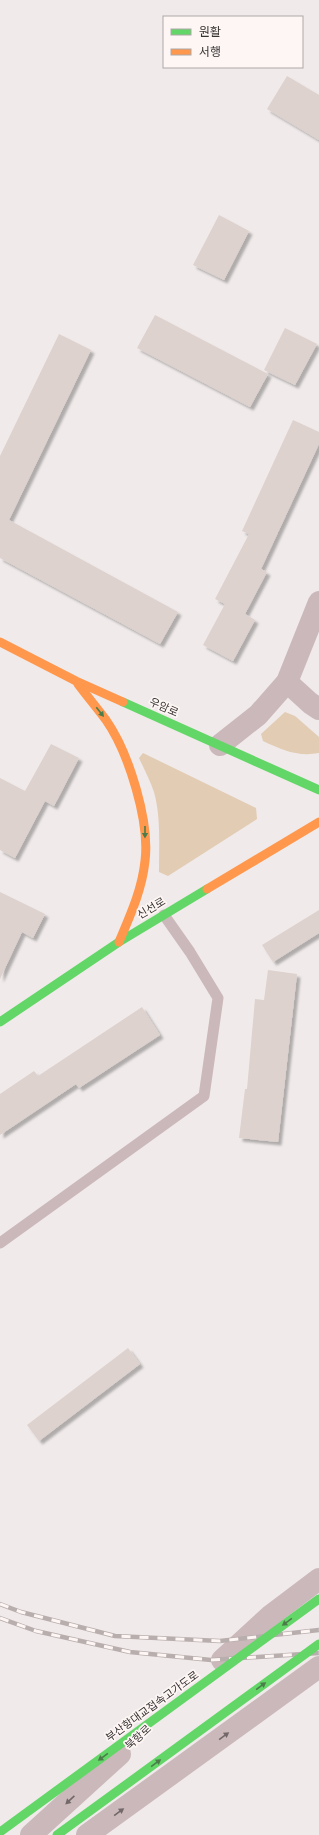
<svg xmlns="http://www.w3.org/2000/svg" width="319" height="1835" viewBox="0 0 319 1835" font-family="'PT Sans Narrow','Noto Sans KR',sans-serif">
<defs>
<filter id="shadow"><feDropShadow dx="3.5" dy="3.5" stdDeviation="1" flood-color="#0004"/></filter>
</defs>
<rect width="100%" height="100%" fill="#f0eaea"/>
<g fill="#e2ccb3">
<path d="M 285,712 L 295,716 L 319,737 L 319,753 C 298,757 282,750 263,741 L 261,734 Z"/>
<path d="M 143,753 L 256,808 L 257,819 L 168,876 L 159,872 C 159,845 161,817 154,792 C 150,780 144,769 139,758 Z"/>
</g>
<g fill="#ddd2cd" filter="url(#shadow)">
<path d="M 287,76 L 319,95 L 319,140 L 267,109 Z"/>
<path d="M 219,215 L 249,231 L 224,280 L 193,265 Z"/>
<path d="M 155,315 L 268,374 L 250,407 L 137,348 Z"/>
<path d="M 285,328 L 317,344 L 295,385 L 264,370 Z"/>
<path d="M 59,334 L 91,350 L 9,520 L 178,612 L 160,644 L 0,558 L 0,456 Z"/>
<path d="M 293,420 L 319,432 L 319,444 L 261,569 L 267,572 L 245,614 L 255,620 L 233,661 L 203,645 L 225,604 L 215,599 L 249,534 L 242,531 Z"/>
<path d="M 51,744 L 79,758 L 54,806 L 45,801 L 15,858 L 0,850 L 0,778 L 25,791 Z"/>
<path d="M 0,892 L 45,914 L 33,938 L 22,932 L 0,979 Z"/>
<path d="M 319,910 L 319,933 L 273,962 L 262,945 Z"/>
<path d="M 268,970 L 297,974 L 278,1142 L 239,1138 L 245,1089 L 247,1089 L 255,999 L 264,1000 Z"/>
<path d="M 142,1007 L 160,1035 L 79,1088 L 76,1084 L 0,1135 L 0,1094 L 34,1071 L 38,1076 Z"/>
<path d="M 128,1348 L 140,1364 L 39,1441 L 27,1425 Z"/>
</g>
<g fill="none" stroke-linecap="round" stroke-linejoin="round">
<path stroke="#cbb8bb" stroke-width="11" d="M 0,1243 L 204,1096 L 218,998 L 190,952 L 164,915"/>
<g stroke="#cbb8bb" stroke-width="22">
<path d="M 287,682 L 310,703 L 319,709"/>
<path d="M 220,745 L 258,715 L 287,682 L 319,602"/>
<path d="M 222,1660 L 270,1616 L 319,1579"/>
<path d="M 31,1835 L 120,1754"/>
<path d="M 87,1835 L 319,1667"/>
</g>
<g stroke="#63d668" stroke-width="9">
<path d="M 123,702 L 319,790"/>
<path d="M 0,1022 L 119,942 L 207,889"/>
</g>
<g stroke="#ff974d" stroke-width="9">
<path d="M 0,642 L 76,681 L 123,702"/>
<path d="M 78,684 C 87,696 97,708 106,720 C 129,753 150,822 145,861 C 142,890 130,916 119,942"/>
<path d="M 207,889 L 319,822"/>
</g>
<g stroke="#b9aeae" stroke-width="4.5">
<g id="rail">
<path d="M 0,1604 L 21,1612 L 115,1636 L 220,1641 L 319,1630"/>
<path d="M 0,1618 L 36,1631 L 130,1652 L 211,1660 L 319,1653"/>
</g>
</g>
<use href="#rail" stroke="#fdf6f5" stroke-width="3" stroke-dasharray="9" stroke-linecap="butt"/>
<g stroke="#63d668" stroke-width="9">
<path d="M 0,1832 L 319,1599"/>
<path d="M 57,1835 L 319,1644"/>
</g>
</g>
<defs><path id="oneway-solid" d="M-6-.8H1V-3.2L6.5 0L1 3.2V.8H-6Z"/></defs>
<g fill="#4b7c4a">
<use href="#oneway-solid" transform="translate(100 712) rotate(52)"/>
<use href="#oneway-solid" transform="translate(145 832) rotate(90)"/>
<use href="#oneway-solid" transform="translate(287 1622) rotate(144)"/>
<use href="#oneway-solid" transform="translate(261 1686) rotate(-36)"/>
<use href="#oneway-solid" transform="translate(103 1757) rotate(144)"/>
<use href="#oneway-solid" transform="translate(156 1763) rotate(-36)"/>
</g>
<g fill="#726869">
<use href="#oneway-solid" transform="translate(224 1736) rotate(-36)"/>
<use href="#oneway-solid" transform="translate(70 1800) rotate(137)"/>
<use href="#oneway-solid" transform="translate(119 1812) rotate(-36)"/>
</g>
<g text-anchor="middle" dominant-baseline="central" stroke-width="3.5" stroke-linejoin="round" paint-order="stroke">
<g font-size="11" fill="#373332" stroke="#fdf6f5">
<text transform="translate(164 707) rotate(24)">우암로</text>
<text transform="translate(151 908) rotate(-31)">신선로</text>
<text transform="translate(152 1706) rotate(-36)">부산항대교접속고가도로</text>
<text transform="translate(138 1737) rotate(-43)">북항로</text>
</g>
</g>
<rect x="163" y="16" width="140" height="52" fill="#fdf6f5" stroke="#aea8a7"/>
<rect x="171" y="29" width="20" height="6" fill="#63d668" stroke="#aea8a7"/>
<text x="199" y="36" font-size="12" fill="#373332">원활</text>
<rect x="171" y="49" width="20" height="6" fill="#ff974d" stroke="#aea8a7"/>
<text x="199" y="56" font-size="12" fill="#373332">서행</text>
</svg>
